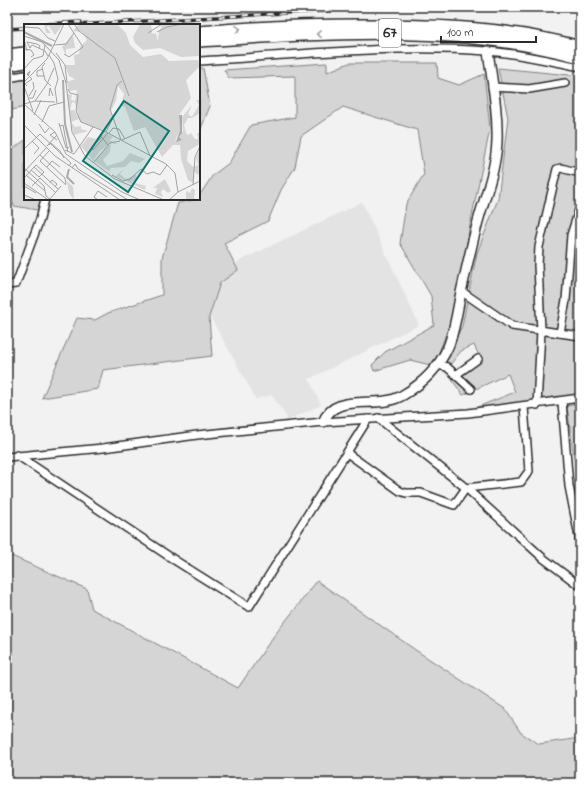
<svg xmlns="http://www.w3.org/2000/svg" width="587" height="790" viewBox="0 0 587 790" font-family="'Indie Flower',sans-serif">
<rect width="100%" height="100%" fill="#f2f2f2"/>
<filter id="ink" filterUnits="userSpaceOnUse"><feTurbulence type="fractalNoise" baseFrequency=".025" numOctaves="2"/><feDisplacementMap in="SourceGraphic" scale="8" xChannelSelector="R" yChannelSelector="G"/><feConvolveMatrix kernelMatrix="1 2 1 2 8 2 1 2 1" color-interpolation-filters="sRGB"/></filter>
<g filter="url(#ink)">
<path fill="#e3e3e3" d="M 362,202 L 419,325 L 309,379 L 321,405 L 288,420 L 272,395 L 256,399 L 192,284 Z"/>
<g fill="#d5d5d5" stroke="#808080">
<path d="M 327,63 L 327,72 L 349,63 L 437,63 L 438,78 L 459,85 L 484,74 L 490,129 L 469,230 L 457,304 L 434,366 L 410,360 L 374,371 L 372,365 L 385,352 L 434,325 L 431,296 L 400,243 L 406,204 L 424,174 L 417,130 L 343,107 L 301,136 L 295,167 L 281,190 L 268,221 L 224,243 L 238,270 L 220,283 L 209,317 L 212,356 L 103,370 L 98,389 L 42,398 L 77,318 L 95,320 L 108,313 L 162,295 L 162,258 L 178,203 L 199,199 L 199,196 L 213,175 L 229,163 L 251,125 L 295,117 L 295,76 L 229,78 L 224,70 Z"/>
<path d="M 199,68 L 203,68 L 210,106 L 199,134 Z"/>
<path d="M 498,68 L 580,76 L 580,395 L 480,413 L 475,408 L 515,392 L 508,374 L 463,395 L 452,380 L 481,360 L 474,345 L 461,351 L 450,365 L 443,363 L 462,326 L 477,253 L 498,199 L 508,118 Z"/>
<path d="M 25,77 L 25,107 L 7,111 L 7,81 Z"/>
<path d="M 25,140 L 25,199 L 46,199 L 38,210 L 14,206 L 7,190 L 7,154 Z"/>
<path d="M 580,403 L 580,503 L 567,406 Z"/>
<path d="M 7,554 L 87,589 L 92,609 L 238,688 L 273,637 L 317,581 L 414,649 L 505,709 L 521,733 L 539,744 L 580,738 L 580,783 L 7,783 Z"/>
</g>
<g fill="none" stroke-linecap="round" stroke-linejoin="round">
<g stroke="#2b2b2b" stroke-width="10">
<g id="minor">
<path d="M 199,61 C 295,55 391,44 487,51 C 518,53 550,61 580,67"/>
<path d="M 7,78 L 25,75"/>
<path d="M 492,87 L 529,89 L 565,83"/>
<path d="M 7,285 L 16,284 L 40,219 L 45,199"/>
<path d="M 461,291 L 512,326 L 580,336"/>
<path d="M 560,333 L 566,300 L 571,235 L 580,207"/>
<path d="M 438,365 L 447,367 L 471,389"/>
<path d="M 457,374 L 478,359"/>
<path d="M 562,402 L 569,486 L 580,542"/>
<path d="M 537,405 L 541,331 L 538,265 L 539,247 L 557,169 L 561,168 L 580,173"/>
<path d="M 378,418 L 466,488 L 543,558 L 580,586"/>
<path d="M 347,453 L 400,491 L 406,493 L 421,493 L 454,505 L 466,488 L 521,482 L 529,471 L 524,407"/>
<path d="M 17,455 L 176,561 L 249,607 L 368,419"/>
<path d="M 7,457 L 103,448 L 197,435 L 323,422 L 468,413 L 580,398"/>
</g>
</g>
<g stroke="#2b2b2b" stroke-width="12">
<path id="tertiary" d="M 323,422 C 336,390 378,411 403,395 C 422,384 439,367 448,347 C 454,332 457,314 460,297 C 465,275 470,252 476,229 C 483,200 496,172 497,141 C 498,111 492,81 488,51"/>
</g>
<g stroke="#2b2b2b" stroke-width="14">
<g id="primary">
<path d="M 199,32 C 254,27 308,25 363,25 C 437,25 509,27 580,47"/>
<path d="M 199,41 C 327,33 455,23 580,57"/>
<path d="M 7,55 L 25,53"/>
<path d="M 7,65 L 25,62"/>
</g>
</g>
<use href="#minor" stroke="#fff" stroke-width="7"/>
<use href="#tertiary" stroke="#fff" stroke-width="9"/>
<use href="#primary" stroke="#fff" stroke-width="11"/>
<g stroke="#2b2b2b" stroke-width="3.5">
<g id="rail">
<path d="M 27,25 L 81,22"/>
<path d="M 75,25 L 391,7"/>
<path d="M 7,29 L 25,28"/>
</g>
</g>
<use href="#rail" stroke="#fff" stroke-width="2" stroke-dasharray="6" stroke-linecap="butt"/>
</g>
<defs><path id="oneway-chevron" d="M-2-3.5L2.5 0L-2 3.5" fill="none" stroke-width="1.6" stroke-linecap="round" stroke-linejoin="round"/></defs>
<g stroke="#a0a0a0">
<use href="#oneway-chevron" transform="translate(238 29) rotate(-3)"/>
<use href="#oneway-chevron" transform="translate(319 34) rotate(177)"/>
</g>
</g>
<g text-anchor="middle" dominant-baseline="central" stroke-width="3.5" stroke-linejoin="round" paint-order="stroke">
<rect fill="#fff" stroke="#6b6b6b" stroke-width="1" x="379" y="19" width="22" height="28" rx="3"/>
<g font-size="16" font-weight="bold" fill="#2b2b2b">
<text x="390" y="33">67</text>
</g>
</g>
<g transform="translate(24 24)">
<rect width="176" height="176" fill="#f2f2f2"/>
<path d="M 20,0 L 34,1 L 39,0 L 31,11 L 25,2 L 22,3 L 27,9 L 22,9 ZM 55,0 L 93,0 L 102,9 L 106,21 L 119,33 L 137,30 L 145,37 L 174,36 L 176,42 L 162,56 L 167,74 L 155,91 L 156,106 L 151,117 L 158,116 L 155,113 L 159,107 L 158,93 L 168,81 L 164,90 L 168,93 L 175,81 L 172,76 L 176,76 L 176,89 L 168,94 L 164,94 L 160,101 L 162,109 L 164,111 L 167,109 L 171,115 L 174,115 L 173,109 L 176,109 L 176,120 L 164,127 L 163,137 L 169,143 L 174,141 L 172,133 L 176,124 L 176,149 L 174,151 L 170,147 L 169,159 L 164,156 L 157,135 L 156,121 L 149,121 L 138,133 L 121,103 L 110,107 L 101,83 L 97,81 L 100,70 L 94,62 L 92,77 L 86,88 L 89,93 L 81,107 L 56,98 L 51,79 L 48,78 L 46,86 L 50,86 L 55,95 L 47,98 L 51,103 L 57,102 L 57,105 L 64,107 L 50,111 L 47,99 L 44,74 L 44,70 L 48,71 L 47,76 L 51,77 L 53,66 L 45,67 L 43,58 L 51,55 L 45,52 L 41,41 L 51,41 L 50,31 L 55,30 L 56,23 L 63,16 L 58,8 L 49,7 ZM 116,0 L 127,0 L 128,9 L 132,10 L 134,17 L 135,7 L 138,3 L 132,0 L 176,0 L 176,32 L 157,33 L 136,24 L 119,26 L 111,19 L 109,13 ZM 49,11 L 51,24 L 42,25 L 42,31 L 38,23 ZM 78,107 L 89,113 L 85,116 L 89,117 L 76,127 L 69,137 L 57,122 L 64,113 L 72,115 ZM 91,119 L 94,120 L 87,120 L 86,128 L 79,136 L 83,142 L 99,137 L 106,129 L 121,135 L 115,139 L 107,137 L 101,143 L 87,144 L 85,147 L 90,151 L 70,137 L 85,121 ZM 101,144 L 96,150 L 99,153 L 103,155 L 112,150 L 113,156 L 107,158 L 122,162 L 121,166 L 92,152 ZM 141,155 L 147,167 L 144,169 L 139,165 L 137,168 L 139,173 L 131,170 L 133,164 L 129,164 ZM 43,157 L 49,163 L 50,176 L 45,169 ZM 168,164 L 171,166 L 170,174 L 173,176 L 162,176 L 162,167 L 166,169 Z" fill="#d5d5d5"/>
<path d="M 155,91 L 158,91 L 158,109 L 155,113 L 158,116 L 152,118 L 156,106 Z" fill="#ababab"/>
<path fill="none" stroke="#ababab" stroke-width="2" d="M 0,8 L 28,22M 39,56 L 41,100 L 48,128M 45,145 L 43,153 L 50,160"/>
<path fill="none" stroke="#a2a2a2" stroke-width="1" d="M 50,0 L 55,7 L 91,34 L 105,72M 0,3 L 15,4 L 24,14 L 31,17M 133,8 L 143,3 L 158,0M 124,9 L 138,0M 0,12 L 18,18 L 35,36 L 42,59 L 48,108 L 61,132 L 91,155 L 140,176M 0,15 L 3,27M 8,21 L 6,24 L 3,18 L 13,20 L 16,22 L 15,24M 8,21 L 21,27 L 24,32M 30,21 L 42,20 L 50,9M 0,25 L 7,26 L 10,31 L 7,33M 32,29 L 41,41 L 43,59M 40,30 L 45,33 L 59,23 L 44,0M 25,31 L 30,39 L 34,55 L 31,65 L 33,79M 21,39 L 18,43 L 21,56 L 27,62M 0,45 L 9,35 L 19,32 L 21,21M 19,45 L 13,47 L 13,52 L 20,52M 0,58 L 23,35 L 40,0M 0,62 L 9,87M 3,62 L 1,60 L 8,55 L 3,50 L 6,47 L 4,52M 44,65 L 46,69 L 54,71 L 52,87 L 57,98 L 82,108 L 142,140 L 151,149 L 154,168M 5,72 L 10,64 L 9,58M 25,72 L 26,64 L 29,72M 5,74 L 9,74 L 12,66M 11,77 L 23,60 L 30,44M 0,80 L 11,77 L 31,78M 0,80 L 31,108 L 42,130 L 98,168 L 116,176M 10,91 L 17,76M 18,98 L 25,82 L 40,78M 35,99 L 42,124 L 45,123M 15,100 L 21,109 L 25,104M 0,101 L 31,132 L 96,176M 36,102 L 39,101 L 44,128M 31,108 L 26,111 L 33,116M 82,108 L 90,92M 85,109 L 89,104 L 95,105 L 101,115M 76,111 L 84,121M 78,113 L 68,123 L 69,126 L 84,109M 97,116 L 86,85 L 93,61 L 98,57M 98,116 L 116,108 L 126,132M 8,117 L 15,124 L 10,130M 25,121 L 27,119 L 36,127 L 40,134M 23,122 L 33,111M 0,125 L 16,110 L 47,139 L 45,142M 41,126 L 50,130 L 69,103M 25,127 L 16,137 L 42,161M 16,131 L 41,154 L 42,160M 69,139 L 86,119 L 96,117M 10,143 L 34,165M 23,143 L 28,137 L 36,143M 0,144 L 20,162 L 22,172 L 27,176M 48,144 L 51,140 L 54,145 L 104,176M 0,148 L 23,123M 2,151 L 21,167M 88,151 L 99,157 L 106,155 L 117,145 L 123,150 L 129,148 L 136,151 L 143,141M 0,154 L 12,141 L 20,148 L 15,153 L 7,146M 0,159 L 23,175M 26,159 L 28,156 L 33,160 L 31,163M 169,161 L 171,133 L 176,122M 0,162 L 12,169M 8,162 L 16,154 L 31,168M 0,171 L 12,176M 26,175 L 37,162M 74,176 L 70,173 L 74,167 L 83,173M 145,176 L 154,168 L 176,157"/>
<path fill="#0f766e" fill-opacity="0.15" stroke="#0f766e" stroke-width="2" d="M 100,77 L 145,107 L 104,168 L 59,137 Z"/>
<rect width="176" height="176" fill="none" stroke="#2b2b2b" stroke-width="2"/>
</g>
<rect width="587" height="790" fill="none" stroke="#fff" stroke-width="24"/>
<rect x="12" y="12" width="563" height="766" fill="none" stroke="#2b2b2b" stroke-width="1.5" filter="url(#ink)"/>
<path d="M441 36v6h95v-6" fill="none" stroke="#2b2b2b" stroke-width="2"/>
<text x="447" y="36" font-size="12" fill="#2b2b2b" stroke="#ffffff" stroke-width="3" paint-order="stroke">100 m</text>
</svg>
